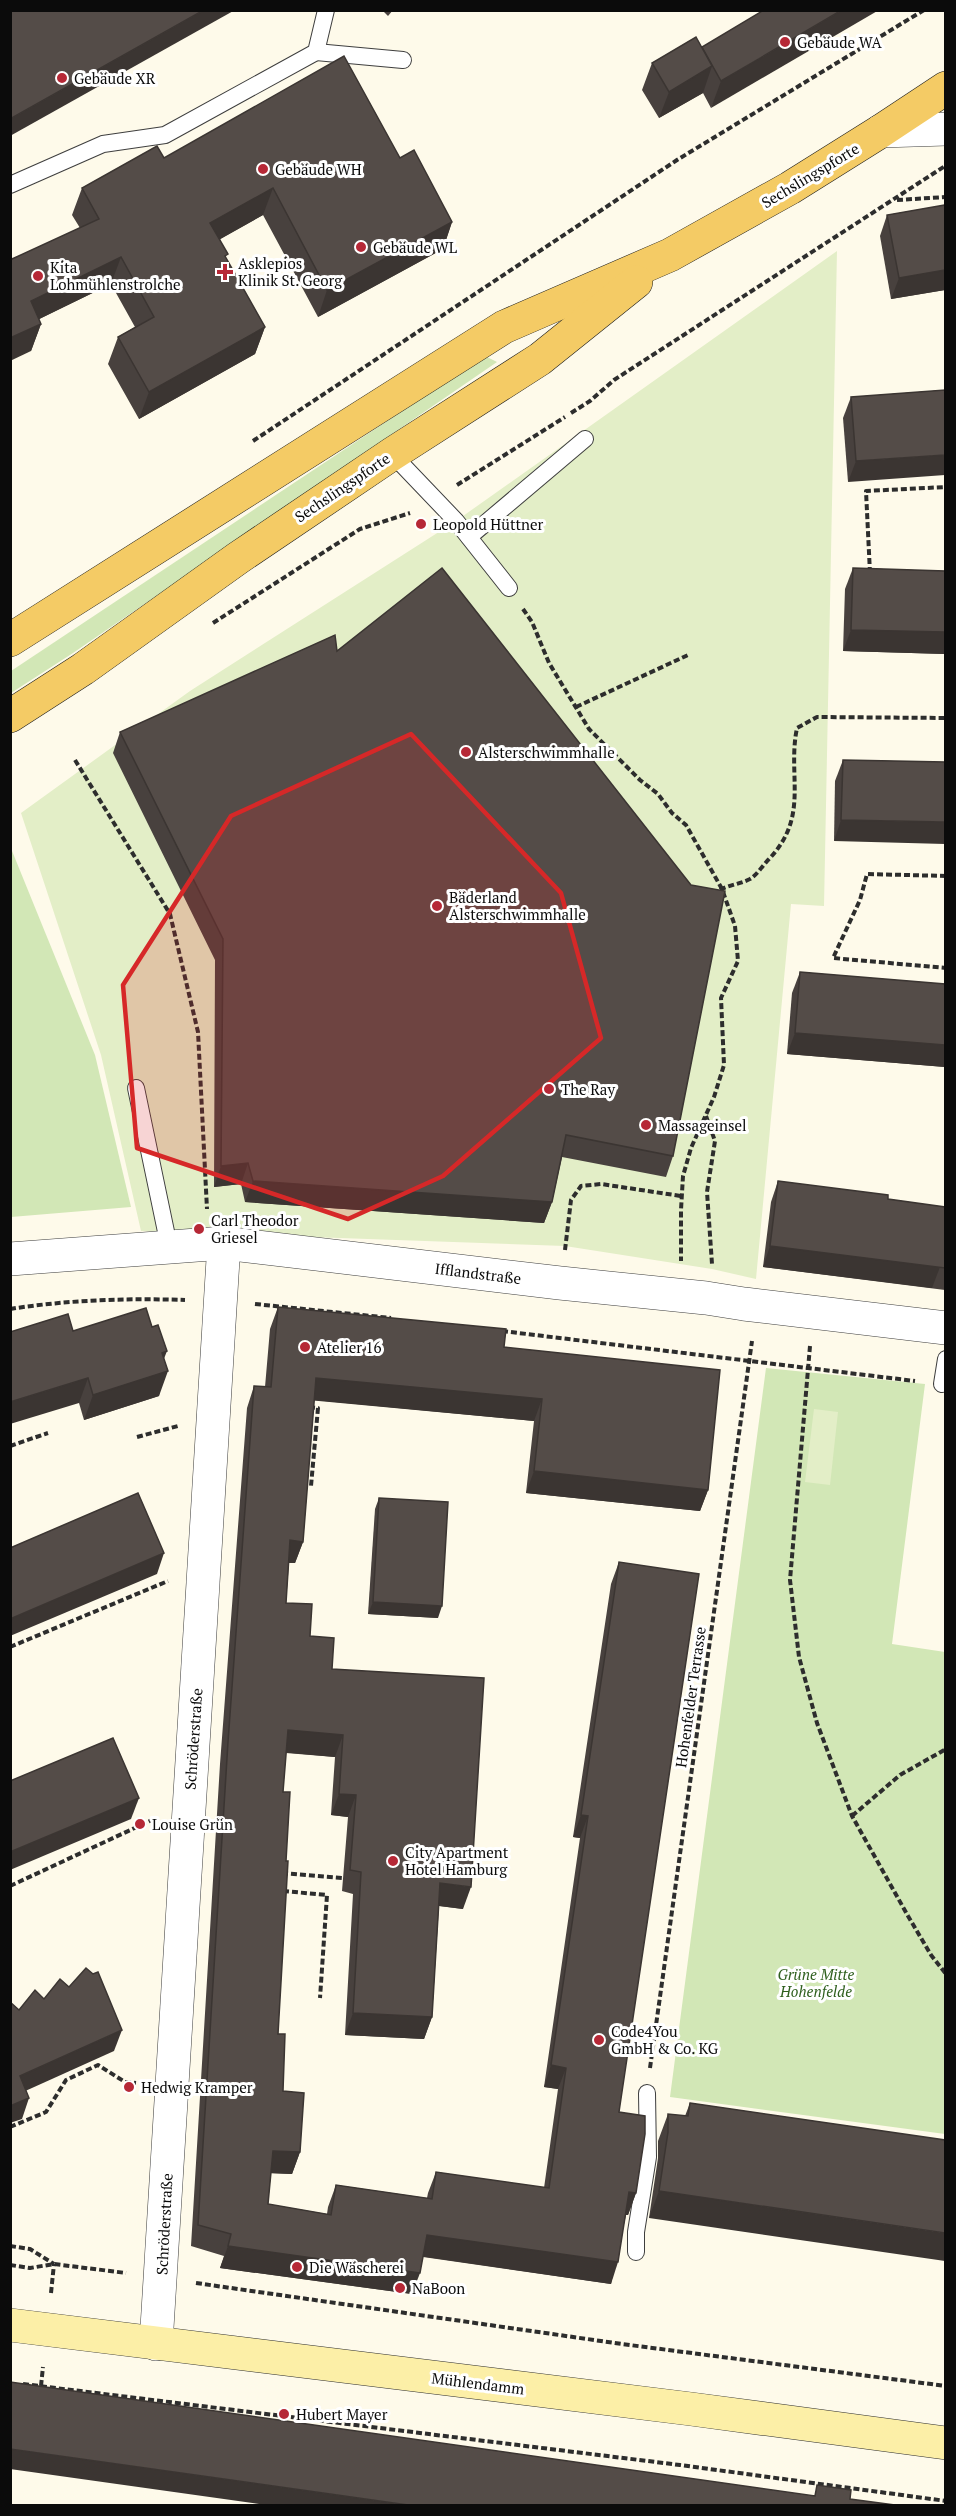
<svg xmlns="http://www.w3.org/2000/svg" width="956" height="2516" viewBox="0 0 956 2516" font-family="'PT Serif',serif">
<rect width="100%" height="100%" fill="#fefaea"/>
<g fill="#d2e7b6">
<path d="M 485,356 L 497,362 L 73,653 L 11,693 L 11,671 Z"/>
<path d="M 10,846 L 95,1055 L 131,1207 L 11,1217 Z"/>
<path d="M 766,1368 L 925,1384 L 892,1644 L 945,1652 L 945,2134 L 670,2097 Z"/>
</g>
<g fill="#e3eec7">
<path d="M 837,251 L 824,906 L 791,904 L 756,1279 L 712,1269 L 565,1246 L 141,1231 L 101,1055 L 21,813 L 190,691 L 456,521 Z"/>
<path d="M 814,1409 L 838,1412 L 830,1485 L 805,1482 Z"/>
</g>
<g fill="none" stroke-linecap="round" stroke-linejoin="round">
<g stroke="#3e3e3e" stroke-width="18">
<g id="service">
<path d="M 316,52 L 403,60"/>
<path d="M 10,185 L 103,144 L 165,135 L 316,52 L 326,10"/>
<path d="M 392,454 L 456,521 L 509,588"/>
<path d="M 469,537 L 585,439"/>
<path d="M 136,1088 L 169,1246"/>
<path d="M 942,1384 L 946,1359"/>
<path d="M 636,2252 L 636,2232 L 648,2157 L 647,2093"/>
</g>
</g>
<g stroke="#3e3e3e" stroke-width="34">
<g id="minor">
<path d="M 881,131 L 946,129"/>
<path d="M 10,1259 L 224,1243 L 560,1283 L 706,1298 L 744,1304 L 946,1328"/>
<path d="M 156,2344 L 224,1243"/>
</g>
</g>
<g stroke="#2d2d2d" stroke-width="34">
<path id="secondary" d="M 10,2325 L 691,2409 L 946,2443"/>
</g>
<g stroke="#1c1c1c" stroke-width="34">
<g id="primary">
<path d="M 10,640 L 504,327 L 670,255 L 790,188 L 881,131 L 946,88"/>
<path d="M 10,716 L 83,669 L 238,558 L 392,454 L 540,359 L 636,282"/>
</g>
</g>
<g stroke="#2d2d2d" stroke-width="4" stroke-dasharray="6 3" stroke-linecap="butt">
<path d="M 897,200 L 946,197"/>
<path d="M 571,413 L 590,401 L 614,380 L 945,166"/>
<path d="M 253,441 L 677,160 L 924,10"/>
<path d="M 457,485 L 565,417"/>
<path d="M 870,573 L 866,491 L 946,487"/>
<path d="M 523,609 L 532,622 L 549,663 L 589,729 L 640,780 L 658,794 L 672,813 L 686,825 L 722,889 L 735,926 L 738,961 L 721,998 L 724,1065 L 714,1097 L 691,1148 L 683,1176 L 681,1210 L 681,1261"/>
<path d="M 213,623 L 360,529 L 410,513"/>
<path d="M 576,707 L 688,655"/>
<path d="M 75,760 L 170,914 L 198,1032 L 207,1209"/>
<path d="M 946,876 L 867,874 L 860,900 L 833,958 L 946,968"/>
<path d="M 720,890 C 729,885 740,884 750,879 C 757,875 763,865 769,859 C 810,816 787,776 797,728 L 817,717 L 946,718"/>
<path d="M 706,1116 L 715,1141 L 707,1192 L 712,1264"/>
<path d="M 565,1250 L 571,1200 L 581,1186 L 601,1184 L 681,1196"/>
<path d="M 255,1304 L 391,1318"/>
<path d="M 10,1309 C 67,1300 128,1298 185,1300"/>
<path d="M 502,1331 L 915,1381"/>
<path d="M 810,1346 L 790,1580 L 799,1657 L 817,1723 L 852,1816 L 908,1916 L 931,1955 L 946,1974"/>
<path d="M 309,1407 L 318,1408 L 311,1486"/>
<path d="M 137,1437 L 178,1426"/>
<path d="M 10,1446 L 48,1433"/>
<path d="M 10,1647 L 168,1581"/>
<path d="M 852,1816 L 900,1775 L 946,1749"/>
<path d="M 282,1873 L 343,1878"/>
<path d="M 10,1886 L 154,1819"/>
<path d="M 283,1891 L 327,1895 L 320,1998"/>
<path d="M 650,2068 L 752,1341"/>
<path d="M 10,2127 L 46,2112 L 66,2080 L 98,2065 L 125,2082 L 136,2083"/>
<path d="M 10,2246 L 30,2249 L 54,2264"/>
<path d="M 10,2265 L 30,2268 L 54,2264 L 126,2273"/>
<path d="M 196,2283 L 622,2344 L 946,2386"/>
<path d="M 51,2293 L 54,2264"/>
<path d="M 23,2384 L 680,2465 L 946,2501"/>
<path d="M 41,2386 L 43,2367"/>
</g>
<use href="#service" stroke="#fff" stroke-width="16"/>
<use href="#minor" stroke="#fff" stroke-width="33"/>
<use href="#secondary" stroke="#fcefa7" stroke-width="33"/>
<use href="#primary" stroke="#f4cb65" stroke-width="33"/>
</g>
<g fill="#48413e">
<path d="M 382,10 L 393,10 L 388,16 Z"/>
<path d="M 764,10 L 711,108 L 703,93 L 659,118 L 642,90 L 652,63 L 702,48 Z"/>
<path d="M 164,158 L 400,158 L 452,222 L 443,249 L 318,317 L 263,215 L 220,239 L 226,259 L 265,327 L 255,354 L 139,419 L 108,364 L 118,337 L 135,327 L 111,284 L 39,319 L 41,324 L 31,351 L 12,259 L 80,228 L 72,215 L 82,188 Z"/>
<path d="M 945,205 L 945,290 L 891,299 L 880,236 L 887,215 Z"/>
<path d="M 945,390 L 848,482 L 843,418 L 851,397 Z"/>
<path d="M 853,568 L 945,571 L 945,654 L 843,651 L 845,589 Z"/>
<path d="M 337,651 L 673,1156 L 666,1177 L 562,1157 L 552,1202 L 544,1223 L 245,1202 L 241,1184 L 214,1187 L 215,960 L 113,753 L 120,732 Z"/>
<path d="M 843,760 L 945,762 L 834,841 L 835,781 Z"/>
<path d="M 800,972 L 945,984 L 945,1067 L 787,1054 L 792,993 Z"/>
<path d="M 778,1181 L 888,1199 L 945,1207 L 945,1290 L 763,1267 L 771,1202 Z"/>
<path d="M 278,1307 L 504,1347 L 708,1490 L 700,1511 L 526,1493 L 534,1421 L 314,1400 L 303,1542 L 295,1563 L 289,1563 L 286,1603 L 310,1636 L 332,1669 L 463,1909 L 439,1906 L 432,2017 L 424,2039 L 345,2035 L 353,1894 L 342,1891 L 348,1817 L 331,1815 L 335,1757 L 286,1753 L 283,1792 L 286,1861 L 278,2034 L 283,2091 L 300,2152 L 292,2174 L 271,2173 L 268,2204 L 327,2214 L 328,2207 L 336,2185 L 427,2198 L 428,2193 L 436,2172 L 544,2188 L 558,2089 L 544,2087 L 580,1838 L 573,1837 L 611,1584 L 619,1562 L 619,2112 L 636,2193 L 628,2215 L 626,2215 L 611,2284 L 423,2257 L 412,2294 L 220,2268 L 224,2256 L 191,2246 L 220,1764 L 247,1408 L 254,1386 L 265,1387 L 270,1329 Z"/>
<path d="M 152,1327 L 164,1359 L 159,1396 L 84,1420 L 79,1403 L 73,1331 Z"/>
<path d="M 379,1498 L 438,1618 L 368,1614 L 375,1509 Z"/>
<path d="M 690,2103 L 945,2140 L 649,2218 L 658,2158 L 658,2141 L 668,2114 L 685,2116 Z"/>
</g>
<g fill="#3b3532">
<path d="M 204,10 L 235,10 L 10,136 L 10,119 Z"/>
<path d="M 842,10 L 879,10 L 711,108 L 721,81 Z"/>
<path d="M 712,66 L 703,93 L 659,118 L 669,92 Z"/>
<path d="M 273,188 L 263,215 L 201,250 L 210,223 Z"/>
<path d="M 452,222 L 443,249 L 318,317 L 327,290 Z"/>
<path d="M 121,257 L 111,284 L 21,328 L 31,301 Z"/>
<path d="M 945,270 L 945,290 L 891,299 L 899,278 Z"/>
<path d="M 41,324 L 31,351 L 10,361 L 10,338 Z"/>
<path d="M 265,327 L 255,354 L 139,419 L 149,392 Z"/>
<path d="M 945,455 L 945,475 L 848,482 L 856,461 Z"/>
<path d="M 851,630 L 945,632 L 945,654 L 843,651 Z"/>
<path d="M 841,820 L 945,822 L 945,844 L 834,841 Z"/>
<path d="M 795,1033 L 945,1045 L 945,1067 L 787,1054 Z"/>
<path d="M 248,1163 L 241,1184 L 214,1187 L 221,1166 Z"/>
<path d="M 253,1181 L 552,1202 L 544,1223 L 245,1202 Z"/>
<path d="M 770,1246 L 940,1267 L 932,1288 L 763,1267 Z"/>
<path d="M 167,1351 L 158,1374 L 168,1371 L 159,1396 L 84,1420 L 93,1395 L 162,1353 Z"/>
<path d="M 88,1378 L 79,1403 L 10,1424 L 10,1402 Z"/>
<path d="M 316,1378 L 542,1399 L 534,1421 L 308,1400 Z"/>
<path d="M 534,1471 L 708,1490 L 700,1511 L 526,1493 Z"/>
<path d="M 290,1540 L 303,1542 L 295,1563 L 282,1562 Z"/>
<path d="M 164,1553 L 157,1574 L 10,1636 L 10,1619 Z"/>
<path d="M 373,1602 L 442,1606 L 438,1618 L 368,1614 Z"/>
<path d="M 288,1730 L 343,1735 L 335,1757 L 280,1752 Z"/>
<path d="M 339,1794 L 356,1795 L 348,1817 L 331,1815 Z"/>
<path d="M 139,1798 L 131,1819 L 10,1870 L 10,1852 Z"/>
<path d="M 581,1815 L 588,1816 L 580,1838 L 573,1837 Z"/>
<path d="M 440,1883 L 471,1887 L 463,1909 L 432,1905 Z"/>
<path d="M 353,2013 L 432,2017 L 424,2039 L 345,2035 Z"/>
<path d="M 122,2030 L 114,2051 L 12,2097 L 20,2076 Z"/>
<path d="M 551,2065 L 566,2068 L 558,2089 L 544,2087 Z"/>
<path d="M 29,2098 L 22,2119 L 10,2123 L 10,2106 Z"/>
<path d="M 273,2151 L 300,2152 L 292,2174 L 265,2173 Z"/>
<path d="M 659,2191 L 945,2233 L 945,2261 L 649,2218 Z"/>
<path d="M 629,2192 L 636,2193 L 628,2215 L 621,2214 Z"/>
<path d="M 427,2235 L 618,2262 L 611,2284 L 419,2256 Z"/>
<path d="M 228,2246 L 420,2273 L 412,2294 L 220,2268 Z"/>
<path d="M 10,2449 L 408,2505 L 266,2505 L 10,2469 Z"/>
</g>
<g fill="#544c48" stroke="#3b3532" stroke-width="1.5">
<path d="M 10,10 L 204,10 L 10,119 Z"/>
<path d="M 764,10 L 842,10 L 721,81 L 702,47 Z"/>
<path d="M 696,37 L 712,66 L 669,92 L 652,63 Z"/>
<path d="M 344,56 L 400,158 L 414,150 L 452,222 L 327,290 L 273,188 L 210,223 L 228,254 L 225,256 L 265,327 L 149,392 L 118,337 L 154,317 L 121,257 L 31,301 L 41,324 L 10,338 L 10,256 L 12,259 L 99,219 L 82,188 L 157,146 L 164,158 Z"/>
<path d="M 945,205 L 945,270 L 899,278 L 887,215 Z"/>
<path d="M 945,390 L 945,455 L 856,461 L 851,397 Z"/>
<path d="M 442,568 L 691,885 L 725,891 L 673,1156 L 566,1135 L 552,1202 L 253,1181 L 248,1163 L 221,1166 L 223,939 L 120,732 L 335,635 L 337,651 Z"/>
<path d="M 853,568 L 945,571 L 945,632 L 851,630 Z"/>
<path d="M 843,760 L 945,762 L 945,822 L 841,820 Z"/>
<path d="M 800,972 L 945,984 L 945,1045 L 795,1033 Z"/>
<path d="M 778,1181 L 888,1195 L 888,1199 L 945,1207 L 945,1268 L 770,1246 Z"/>
<path d="M 278,1307 L 506,1329 L 504,1347 L 720,1370 L 708,1490 L 534,1471 L 542,1399 L 316,1378 L 303,1542 L 290,1540 L 286,1603 L 312,1604 L 310,1636 L 334,1638 L 332,1669 L 484,1678 L 471,1887 L 440,1883 L 432,2017 L 353,2013 L 361,1872 L 350,1870 L 356,1795 L 339,1794 L 343,1735 L 288,1730 L 283,1792 L 290,1792 L 286,1861 L 288,1861 L 278,2034 L 285,2034 L 283,2091 L 304,2093 L 300,2152 L 273,2151 L 268,2204 L 331,2215 L 336,2185 L 432,2199 L 436,2172 L 549,2188 L 566,2068 L 551,2065 L 588,1816 L 581,1815 L 619,1562 L 699,1574 L 619,2112 L 645,2116 L 645,2134 L 636,2193 L 629,2192 L 618,2262 L 427,2235 L 420,2273 L 228,2246 L 231,2234 L 198,2225 L 228,1742 L 254,1386 L 271,1387 Z"/>
<path d="M 146,1308 L 152,1327 L 158,1325 L 167,1351 L 162,1353 L 168,1371 L 93,1395 L 88,1378 L 10,1402 L 10,1332 L 68,1314 L 73,1331 Z"/>
<path d="M 138,1493 L 164,1553 L 10,1619 L 10,1548 Z"/>
<path d="M 379,1498 L 448,1502 L 442,1606 L 373,1602 Z"/>
<path d="M 113,1738 L 139,1798 L 10,1852 L 10,1781 Z"/>
<path d="M 86,1968 L 93,1974 L 98,1972 L 122,2030 L 20,2076 L 29,2098 L 10,2106 L 10,2002 L 19,2010 L 35,1990 L 44,1999 L 60,1979 L 69,1987 Z"/>
<path d="M 690,2103 L 945,2140 L 945,2233 L 659,2191 L 668,2132 L 668,2114 L 688,2116 Z"/>
<path d="M 10,2382 L 815,2496 L 817,2485 L 851,2490 L 850,2499 L 895,2505 L 408,2505 L 10,2449 Z"/>
</g>
<path fill="#d62828" fill-opacity="0.2" stroke="#d62828" stroke-width="4.5" stroke-linejoin="round" d="M 411,734 L 561,893 L 601,1038 L 443,1176 L 348,1219 L 137,1148 L 123,985 L 231,816 Z"/>
<g fill="#b62836" stroke="#fff" stroke-width="2">
<circle cx="785" cy="42" r="6"/>
<circle cx="62" cy="78" r="6"/>
<circle cx="263" cy="169" r="6"/>
<circle cx="361" cy="247" r="6"/>
<path d="M222 263h6v6h6v6h-6v6h-6v-6h-6v-6h6z"/>
<circle cx="38" cy="276" r="6"/>
<circle cx="421" cy="524" r="6"/>
<circle cx="466" cy="752" r="6"/>
<circle cx="437" cy="906" r="6"/>
<circle cx="549" cy="1089" r="6"/>
<circle cx="646" cy="1125" r="6"/>
<circle cx="199" cy="1229" r="6"/>
<circle cx="305" cy="1347" r="6"/>
<circle cx="140" cy="1824" r="6"/>
<circle cx="393" cy="1861" r="6"/>
<circle cx="599" cy="2040" r="6"/>
<circle cx="129" cy="2087" r="6"/>
<circle cx="297" cy="2267" r="6"/>
<circle cx="400" cy="2288" r="6"/>
<circle cx="284" cy="2414" r="6"/>
</g>
<g text-anchor="middle" dominant-baseline="central" stroke-width="6" stroke-linejoin="round" paint-order="stroke">
<g font-size="15" fill="#0b0b0b" stroke="#fff" text-anchor="start">
<text x="797" y="42">Gebäude WA</text>
<text x="74" y="78">Gebäude XR</text>
<text x="275" y="169">Gebäude WH</text>
<text x="373" y="247">Gebäude WL</text>
<text x="238" y="263">Asklepios<tspan x="238" dy="17">Klinik St. Georg</tspan></text>
<text x="50" y="267">Kita<tspan x="50" dy="17">Lohmühlenstrolche</tspan></text>
<text x="433" y="524">Leopold Hüttner</text>
<text x="478" y="752">Alsterschwimmhalle</text>
<text x="449" y="897">Bäderland<tspan x="449" dy="17">Alsterschwimmhalle</tspan></text>
<text x="561" y="1089">The Ray</text>
<text x="658" y="1125">Massageinsel</text>
<text x="211" y="1220">Carl Theodor<tspan x="211" dy="17">Griesel</tspan></text>
<text x="317" y="1347">Atelier 16</text>
<text x="152" y="1824">Louise Grün</text>
<text x="405" y="1852">City Apartment<tspan x="405" dy="17">Hotel Hamburg</tspan></text>
<text x="611" y="2031">Code4You<tspan x="611" dy="17">GmbH &amp; Co. KG</tspan></text>
<text x="141" y="2087">Hedwig Kramper</text>
<text x="309" y="2267">Die Wäscherei</text>
<text x="412" y="2288">NaBoon</text>
<text x="296" y="2414">Hubert Mayer</text>
</g>
<g font-size="15" fill="#0b0b0b" stroke="#fff">
<text transform="translate(810 175) rotate(-31)">Sechslingspforte</text>
<text transform="translate(342 487) rotate(-34)">Sechslingspforte</text>
<text transform="translate(478 1273) rotate(7)">Ifflandstraße</text>
<text transform="translate(690 1697) rotate(-82)">Hohenfelder Terrasse</text>
<text transform="translate(193 1739) rotate(-86)">Schröderstraße</text>
<text transform="translate(164 2224) rotate(-87)">Schröderstraße</text>
<text transform="translate(478 2383) rotate(7)">Mühlendamm</text>
</g>
<g font-size="15" font-style="italic" fill="#2f601e" stroke="#fff">
<text x="816" y="1974">Grüne Mitte<tspan x="816" dy="17">Hohenfelde</tspan></text>
</g>
</g>
<rect width="956" height="2516" fill="none" stroke="#0b0b0b" stroke-width="24"/>
</svg>
